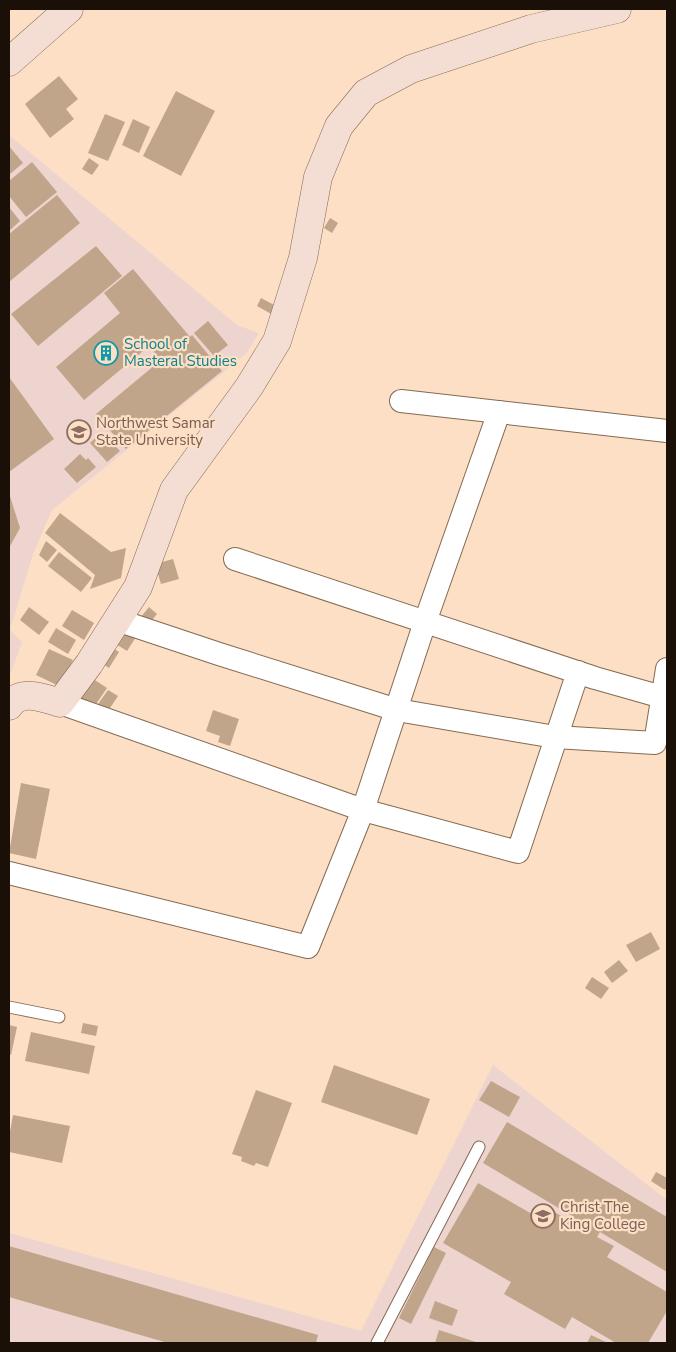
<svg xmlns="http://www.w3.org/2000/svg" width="676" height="1352" viewBox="0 0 676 1352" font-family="'Nunito Sans',sans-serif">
<rect width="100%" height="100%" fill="#fcdfc4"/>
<g fill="#eed4ce">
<path d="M 9,135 L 237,325 L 259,333 L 246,354 L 52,510 L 33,554 L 10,630 L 22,642 L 9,678 Z"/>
<path d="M 493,1065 L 667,1200 L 667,1343 L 9,1343 L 9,1233 L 361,1331 Z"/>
</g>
<g fill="#c1a58b">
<path d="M 59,76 L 78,99 L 66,109 L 74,119 L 50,138 L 25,104 Z"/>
<path d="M 176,91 L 215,111 L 181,176 L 143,156 Z"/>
<path d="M 105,114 L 125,122 L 108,161 L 88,153 Z"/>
<path d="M 133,119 L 150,127 L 139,153 L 122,145 Z"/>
<path d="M 9,146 L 23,163 L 10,174 L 9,172 Z"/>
<path d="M 89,158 L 99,165 L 92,175 L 82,169 Z"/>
<path d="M 32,162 L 57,192 L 26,217 L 9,196 L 9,181 Z"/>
<path d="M 57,195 L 80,223 L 9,282 L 9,234 Z"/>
<path d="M 9,207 L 20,221 L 9,231 Z"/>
<path d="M 330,218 L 338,223 L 332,233 L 324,228 Z"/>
<path d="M 96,246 L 122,276 L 38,346 L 11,314 Z"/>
<path d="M 133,269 L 190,337 L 192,335 L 222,371 L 126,449 L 96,414 L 161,360 L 149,346 L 84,400 L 56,367 L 120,313 L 104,293 Z"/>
<path d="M 261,298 L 278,307 L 273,315 L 257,306 Z"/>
<path d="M 208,321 L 228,345 L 214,356 L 194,333 Z"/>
<path d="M 9,377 L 54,439 L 9,472 Z"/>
<path d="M 102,432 L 120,451 L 107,462 L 90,443 Z"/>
<path d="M 80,454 L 86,460 L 88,458 L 96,467 L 77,483 L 64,469 Z"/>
<path d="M 9,493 L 20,528 L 9,548 Z"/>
<path d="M 60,513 L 111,552 L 126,548 L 121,578 L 90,589 L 95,575 L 45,533 Z"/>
<path d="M 46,541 L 57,550 L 47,562 L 39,555 Z"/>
<path d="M 59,552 L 92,578 L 81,592 L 48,566 Z"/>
<path d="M 173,559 L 179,579 L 161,584 L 155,564 Z"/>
<path d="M 29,607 L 49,622 L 39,635 L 20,620 Z"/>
<path d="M 149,607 L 157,614 L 148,625 L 140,618 Z"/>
<path d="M 72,610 L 94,623 L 84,640 L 62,626 Z"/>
<path d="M 56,628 L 76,640 L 68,654 L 48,642 Z"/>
<path d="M 119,628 L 136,637 L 127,651 L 111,641 Z"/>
<path d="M 105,643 L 119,652 L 109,668 L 95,659 Z"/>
<path d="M 49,649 L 73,660 L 65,675 L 63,688 L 36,675 Z"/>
<path d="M 87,675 L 107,688 L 92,710 L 72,697 Z"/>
<path d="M 108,690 L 118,696 L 108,711 L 98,704 Z"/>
<path d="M 213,710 L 239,719 L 230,746 L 218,742 L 220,736 L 206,731 Z"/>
<path d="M 21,783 L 50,789 L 36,859 L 9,853 Z"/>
<path d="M 651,932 L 660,949 L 636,962 L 626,945 Z"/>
<path d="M 619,960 L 628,971 L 612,983 L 604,972 Z"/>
<path d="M 592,977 L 609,988 L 601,999 L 585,988 Z"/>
<path d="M 83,1023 L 98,1026 L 96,1036 L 81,1033 Z"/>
<path d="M 9,1025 L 17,1027 L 11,1055 L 9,1054 Z"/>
<path d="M 31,1032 L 95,1046 L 89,1074 L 25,1061 Z"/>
<path d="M 334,1065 L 430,1099 L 417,1135 L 321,1102 Z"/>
<path d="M 491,1081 L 520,1097 L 509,1117 L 479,1100 Z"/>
<path d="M 256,1090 L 292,1103 L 268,1167 L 256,1163 L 254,1166 L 241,1161 L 242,1157 L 232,1154 Z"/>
<path d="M 13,1115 L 70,1126 L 62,1163 L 9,1152 L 9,1137 Z"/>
<path d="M 507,1122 L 667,1217 L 667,1272 L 600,1232 L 597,1237 L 614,1246 L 607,1257 L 667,1292 L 667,1311 L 648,1343 L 616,1343 L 572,1317 L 565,1329 L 504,1294 L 511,1282 L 443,1243 L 478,1183 L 546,1222 L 553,1211 L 569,1221 L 572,1216 L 483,1163 Z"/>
<path d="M 656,1172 L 667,1178 L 667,1187 L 665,1190 L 651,1181 Z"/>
<path d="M 9,1246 L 318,1335 L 316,1343 L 168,1343 L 9,1297 Z"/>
<path d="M 434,1247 L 446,1253 L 411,1324 L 399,1318 Z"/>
<path d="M 435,1301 L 458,1310 L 452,1326 L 429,1318 Z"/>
<path d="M 439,1330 L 479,1343 L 435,1343 Z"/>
<path d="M 591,1335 L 608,1343 L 587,1343 Z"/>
</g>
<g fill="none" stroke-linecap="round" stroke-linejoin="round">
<g stroke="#846a52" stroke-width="13">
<g id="lane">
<path d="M 9,1007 L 59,1017"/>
<path d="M 377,1343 L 479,1147"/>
</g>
</g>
<g stroke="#846a52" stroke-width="24">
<g id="street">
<path d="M 401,401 L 667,431"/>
<path d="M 235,559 L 595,678 L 662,697"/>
<path d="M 117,620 L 219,654 L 397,710 L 555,737 L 655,743 L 667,669"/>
<path d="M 60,703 L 363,810 L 518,852 L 578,672"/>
<path d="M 9,873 L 308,947 L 363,810 L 425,622 L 499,412"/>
</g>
</g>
<g stroke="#846a52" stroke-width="29">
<g id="secondary">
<path d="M 9,62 L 69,9"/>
<path d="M 9,706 C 20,688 44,698 60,703 L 89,664 L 138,587 L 174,490 L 249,387 L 277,341 L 303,258 L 318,177 L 339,126 L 366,93 L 411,69 L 531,29 L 617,9"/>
</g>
</g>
<use href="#lane" stroke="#fff" stroke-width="11"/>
<use href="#street" stroke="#fff" stroke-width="22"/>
<use href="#secondary" stroke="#f4ded4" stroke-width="28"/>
</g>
<defs>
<g id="building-ring" transform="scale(1.25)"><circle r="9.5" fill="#fcdfc4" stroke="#0f9aa8" stroke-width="1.5"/><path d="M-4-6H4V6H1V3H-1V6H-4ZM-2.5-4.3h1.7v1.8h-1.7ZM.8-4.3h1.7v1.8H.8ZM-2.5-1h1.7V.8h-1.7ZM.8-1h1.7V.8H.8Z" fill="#0f9aa8"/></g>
<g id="university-ring" transform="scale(1.25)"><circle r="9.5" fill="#fcdfc4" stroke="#8d6e63" stroke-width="1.5"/><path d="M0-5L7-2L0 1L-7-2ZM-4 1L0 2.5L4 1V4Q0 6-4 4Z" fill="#8d6e63"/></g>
</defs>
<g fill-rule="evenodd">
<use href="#building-ring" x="106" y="353"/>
<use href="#university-ring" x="79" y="432"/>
<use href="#university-ring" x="543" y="1216"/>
</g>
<g text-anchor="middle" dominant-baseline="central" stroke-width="4.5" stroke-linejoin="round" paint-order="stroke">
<g font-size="15" fill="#0d838f" stroke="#fcdfc4" text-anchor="start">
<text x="124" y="344">School of<tspan x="124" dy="17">Masteral Studies</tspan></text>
</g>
<g font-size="15" fill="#785e54" stroke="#fcdfc4" text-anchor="start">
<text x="96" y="423">Northwest Samar<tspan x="96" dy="17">State University</tspan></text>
<text x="560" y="1207">Christ The<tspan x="560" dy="17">King College</tspan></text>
</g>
</g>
<rect width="676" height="1352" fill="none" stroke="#1a1007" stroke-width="20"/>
</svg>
